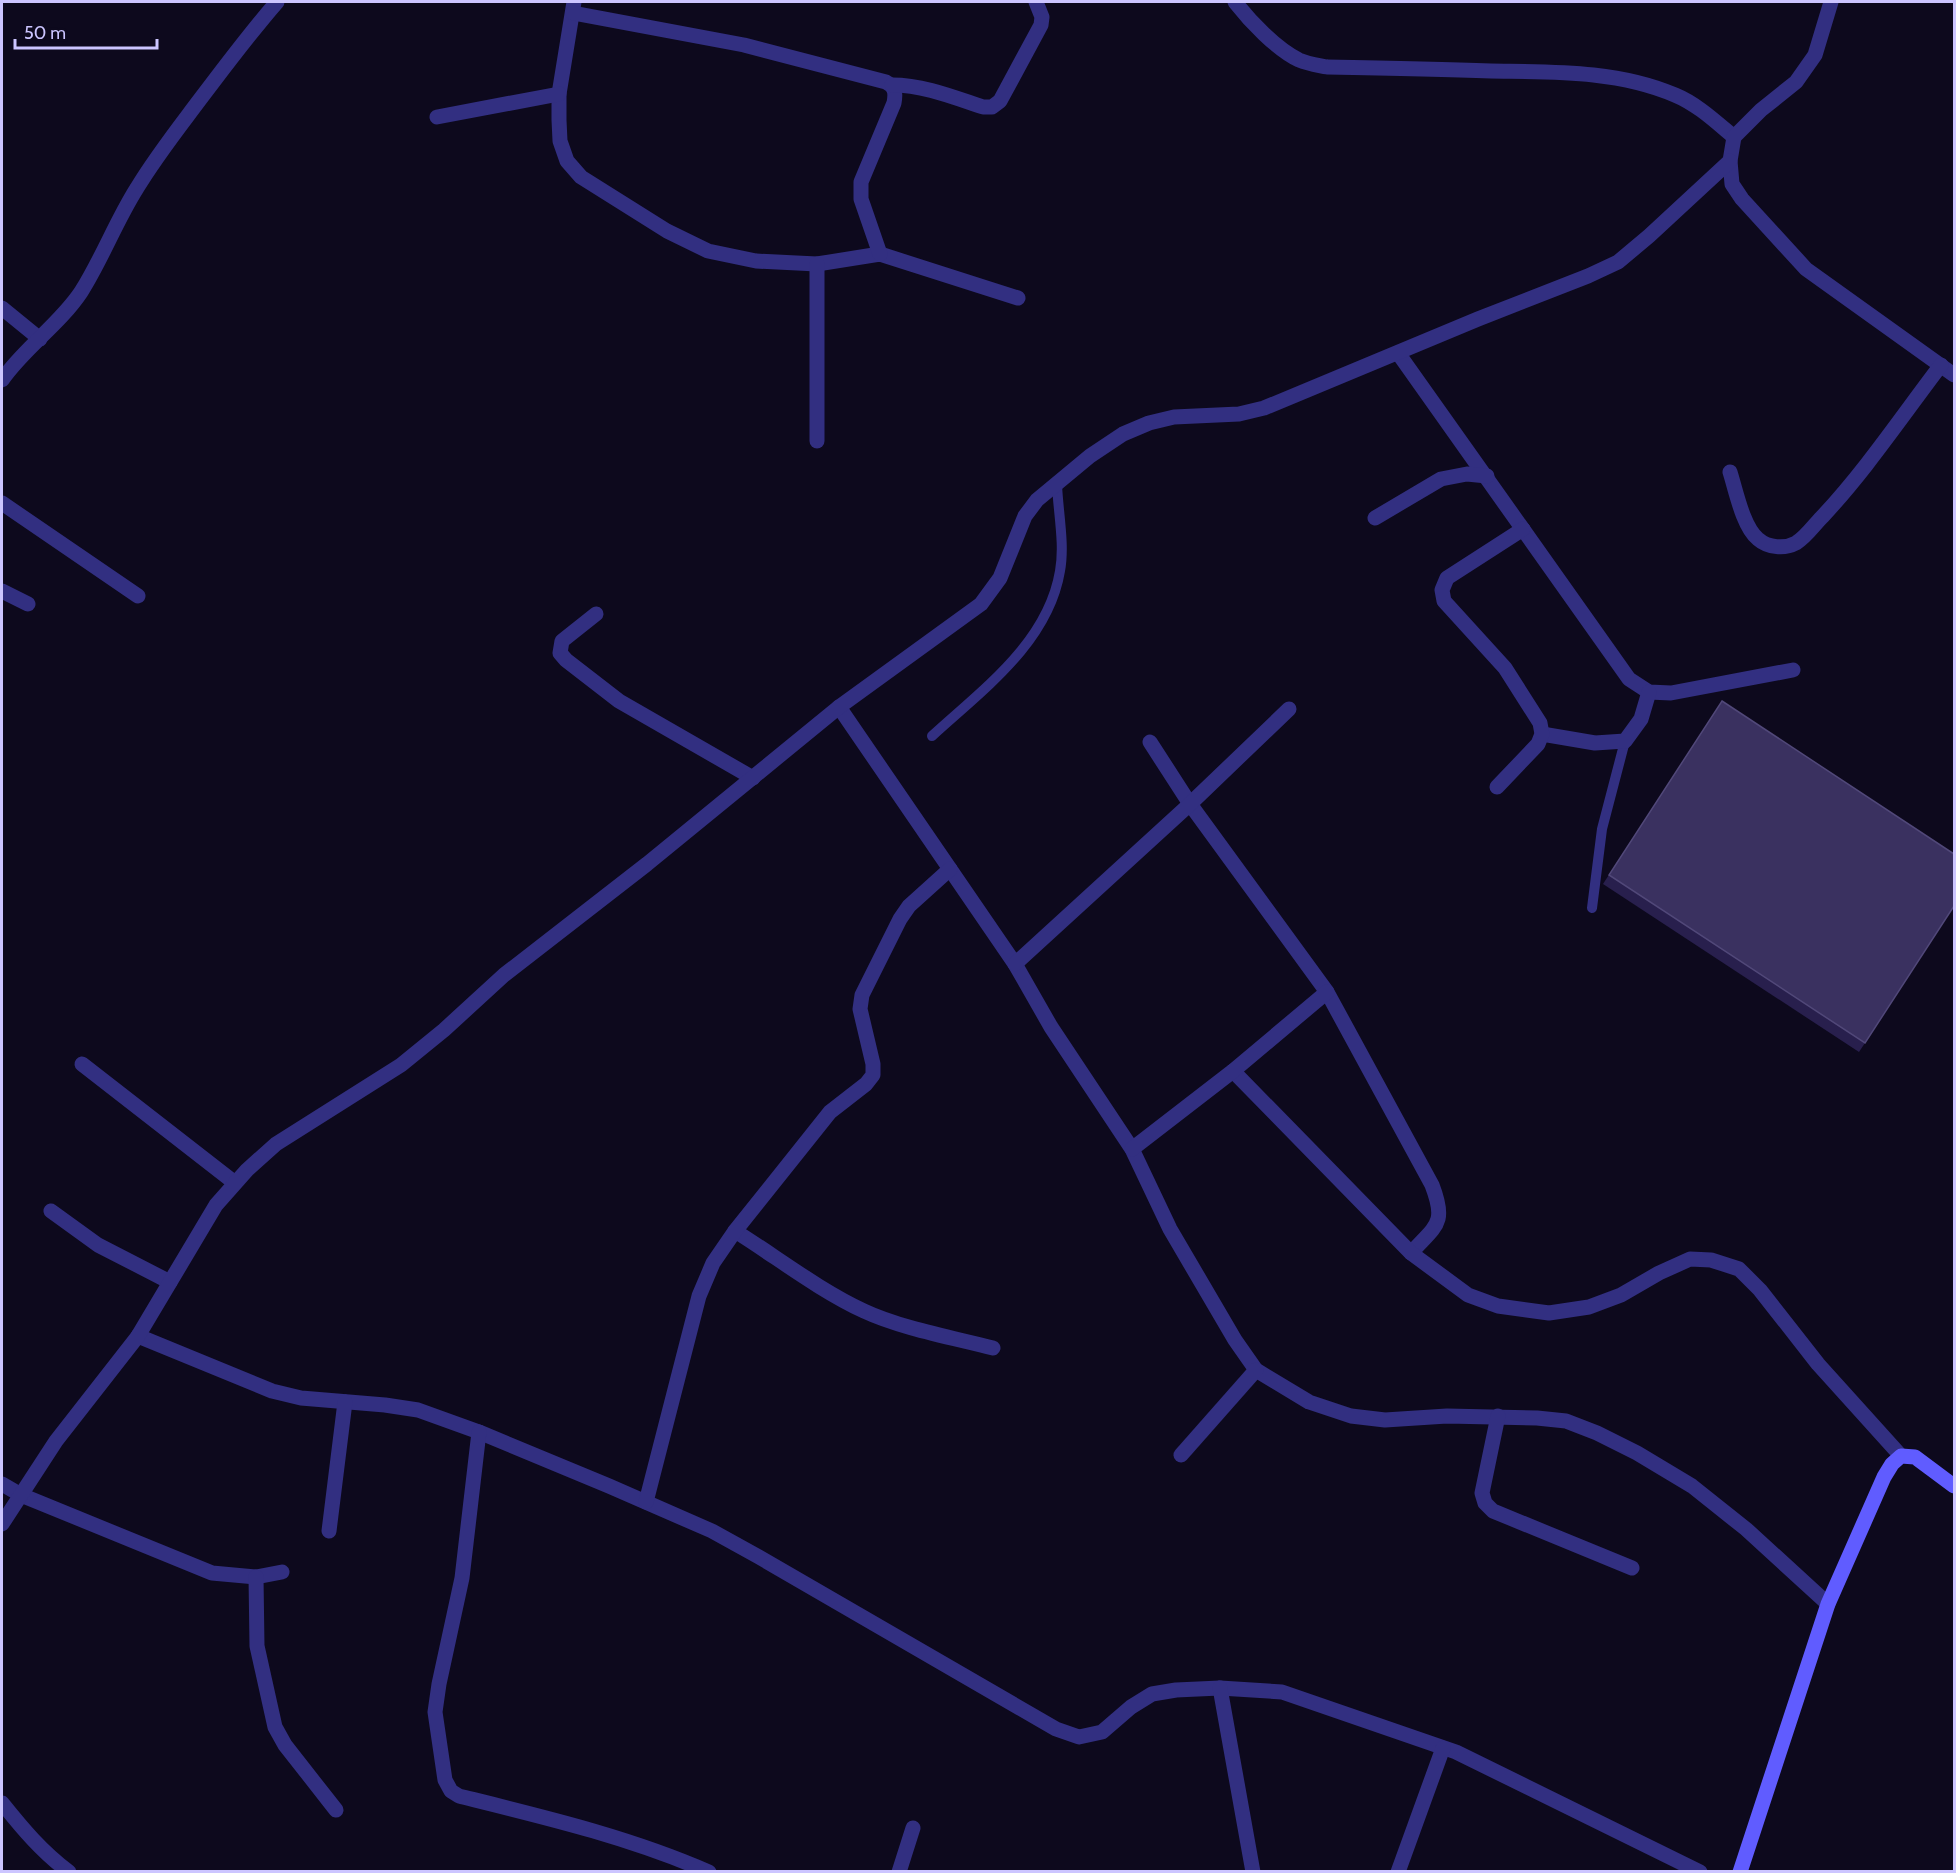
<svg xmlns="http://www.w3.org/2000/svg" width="1956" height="1873" viewBox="0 0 1956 1873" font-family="Cabin,sans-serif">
<rect width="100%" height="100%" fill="#0d091d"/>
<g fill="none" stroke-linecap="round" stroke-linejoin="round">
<g stroke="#322f81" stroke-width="10">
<path d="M 932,736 C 982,690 1048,643 1060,571 C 1065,544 1058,512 1057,484"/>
<path d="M 1592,908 L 1602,829 L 1625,741"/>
</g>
<g stroke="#322f81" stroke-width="15">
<path d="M 574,2 L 559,94 L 559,120 L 560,141 L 567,161 L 581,177 L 667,231 L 708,251 L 756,261 L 817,264 L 880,254 L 1018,298"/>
<path d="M 1235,2 C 1250,21 1276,49 1299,60 C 1308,64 1317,65 1327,67 C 1382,68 1436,69 1491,71 C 1552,72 1617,70 1675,95 C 1697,104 1716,122 1734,137"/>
<path d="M 1831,2 L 1815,55 L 1796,82 L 1761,110 L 1734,137 L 1730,161 L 1732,184 L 1742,199 L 1806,269 L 1954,375"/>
<path d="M 573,13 L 744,45 L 886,82 C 895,87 896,92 894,103 L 861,182 L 861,199 L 880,254"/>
<path d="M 892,85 C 924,85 953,97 983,107 L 992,107 L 1000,101 L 1041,25 L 1042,17 L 1036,2"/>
<path d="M 437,117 L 559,94"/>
<path d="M 2,308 L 40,339"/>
<path d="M 1398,353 L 1629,679 L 1649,692 L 1671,693 L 1793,670"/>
<path d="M 2,380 C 24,348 59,325 81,292 C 102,259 116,221 137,188 C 155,158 177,130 198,102 C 224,68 249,34 277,2"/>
<path d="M 817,441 L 817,264"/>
<path d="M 1730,472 C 1736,491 1743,527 1758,539 C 1768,548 1785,549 1796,543 C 1806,537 1814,525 1822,517 C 1866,470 1902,416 1941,365"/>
<path d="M 2,503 L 138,596"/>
<path d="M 1375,518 L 1441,479 L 1467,474 L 1487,476"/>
<path d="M 2,591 L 28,604"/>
<path d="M 596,614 L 562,641 L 560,653 L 566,660 L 619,701 L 753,778"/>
<path d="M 839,707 L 1015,964 L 1051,1027 L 1132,1149 L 1170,1229 L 1235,1340 L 1256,1370 L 1309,1402 L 1351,1416 L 1385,1420 L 1447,1416 L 1537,1418 L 1566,1421 L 1597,1433 L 1637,1453 L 1692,1486 L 1746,1529 L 1828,1604"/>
<path d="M 1542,734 L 1595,743 L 1625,741 L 1641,719 L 1649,692"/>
<path d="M 1150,742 L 1190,804 L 1327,992 L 1432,1185 C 1447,1224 1436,1225 1411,1253"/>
<path d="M 1497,787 L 1538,744 L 1542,734 L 1540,723 L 1505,668 L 1444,601 L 1442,590 L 1447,578 L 1523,529"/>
<path d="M 1015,964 L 1190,804 L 1289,709"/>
<path d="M 82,1064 L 235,1183"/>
<path d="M 1233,1071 L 1411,1253 L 1468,1295 L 1498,1306 L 1549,1313 L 1589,1307 L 1621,1295 L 1659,1273 L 1690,1259 L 1711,1260 L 1739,1269 L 1760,1290 L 1818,1364 L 1901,1456"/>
<path d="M 1132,1149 L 1233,1071 L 1327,992"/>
<path d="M 51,1211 L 98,1245 L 170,1282"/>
<path d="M 735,1231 C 778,1258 819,1290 864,1311 C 900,1328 954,1338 993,1348"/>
<path d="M 138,1336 L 272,1391 L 301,1398 L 385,1405 L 418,1410 L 479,1432 L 609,1486 L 712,1531 L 759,1557 L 1056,1729 L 1079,1737 L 1102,1732 L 1131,1707 L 1152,1694 L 1176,1690 L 1220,1688 L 1282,1692 L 1456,1752 L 1700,1872"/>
<path d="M 1498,1416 L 1482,1493 L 1485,1503 L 1493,1511 L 1632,1568"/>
<path d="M 479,1432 L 462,1578 L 439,1684 L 435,1712 L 445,1780 L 451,1791 L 459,1796 C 544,1817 629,1837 709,1872"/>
<path d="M 1181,1455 L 1256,1370"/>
<path d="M 2,1484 L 21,1495 L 212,1573 L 256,1577 L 282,1572"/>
<path d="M 646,1502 L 699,1296 L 713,1263 L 735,1231 L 830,1112 L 866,1084 L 873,1075 L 873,1064 L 860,1009 L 862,995 L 900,919 L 909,906 L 950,869"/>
<path d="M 2,1524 L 56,1441 L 138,1336 L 216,1205 L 247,1170 L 276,1144 L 401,1065 L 444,1030 L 504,975 L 647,864 L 839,707 L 981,604 L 1000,578 L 1025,516 L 1037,500 L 1090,456 L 1123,434 L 1149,423 L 1174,417 L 1239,414 L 1264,408 L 1478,319 L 1588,276 L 1618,262 L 1649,236 L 1730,161"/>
<path d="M 329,1531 L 345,1402"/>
<path d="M 256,1577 L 257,1646 L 275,1727 L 285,1745 L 336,1810"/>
<path d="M 1220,1688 L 1253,1872"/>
<path d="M 2,1803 C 22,1828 42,1852 69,1872"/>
<path d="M 899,1872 L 913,1828"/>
<path d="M 1398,1872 L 1443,1748"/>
</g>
<path stroke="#605cff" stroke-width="15" d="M 1740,1872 L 1828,1604 L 1884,1477 L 1892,1464 L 1901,1456 L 1915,1457 L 1954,1486"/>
</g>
<path fill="#281f4d" d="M 1716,710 L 1865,1043 L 1859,1052 L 1603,884 Z"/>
<path fill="#3a3160" stroke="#514879" stroke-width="1.5" d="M 1722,701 L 1954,854 L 1954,906 L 1865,1043 L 1609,875 Z"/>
<rect width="1956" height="1873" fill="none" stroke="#ccc5ff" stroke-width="6"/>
<path d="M15 39v9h142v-9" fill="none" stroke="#ccc5ff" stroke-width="3"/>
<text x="24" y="39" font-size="18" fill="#ccc5ff" stroke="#0d091d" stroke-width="4.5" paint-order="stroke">50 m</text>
</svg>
